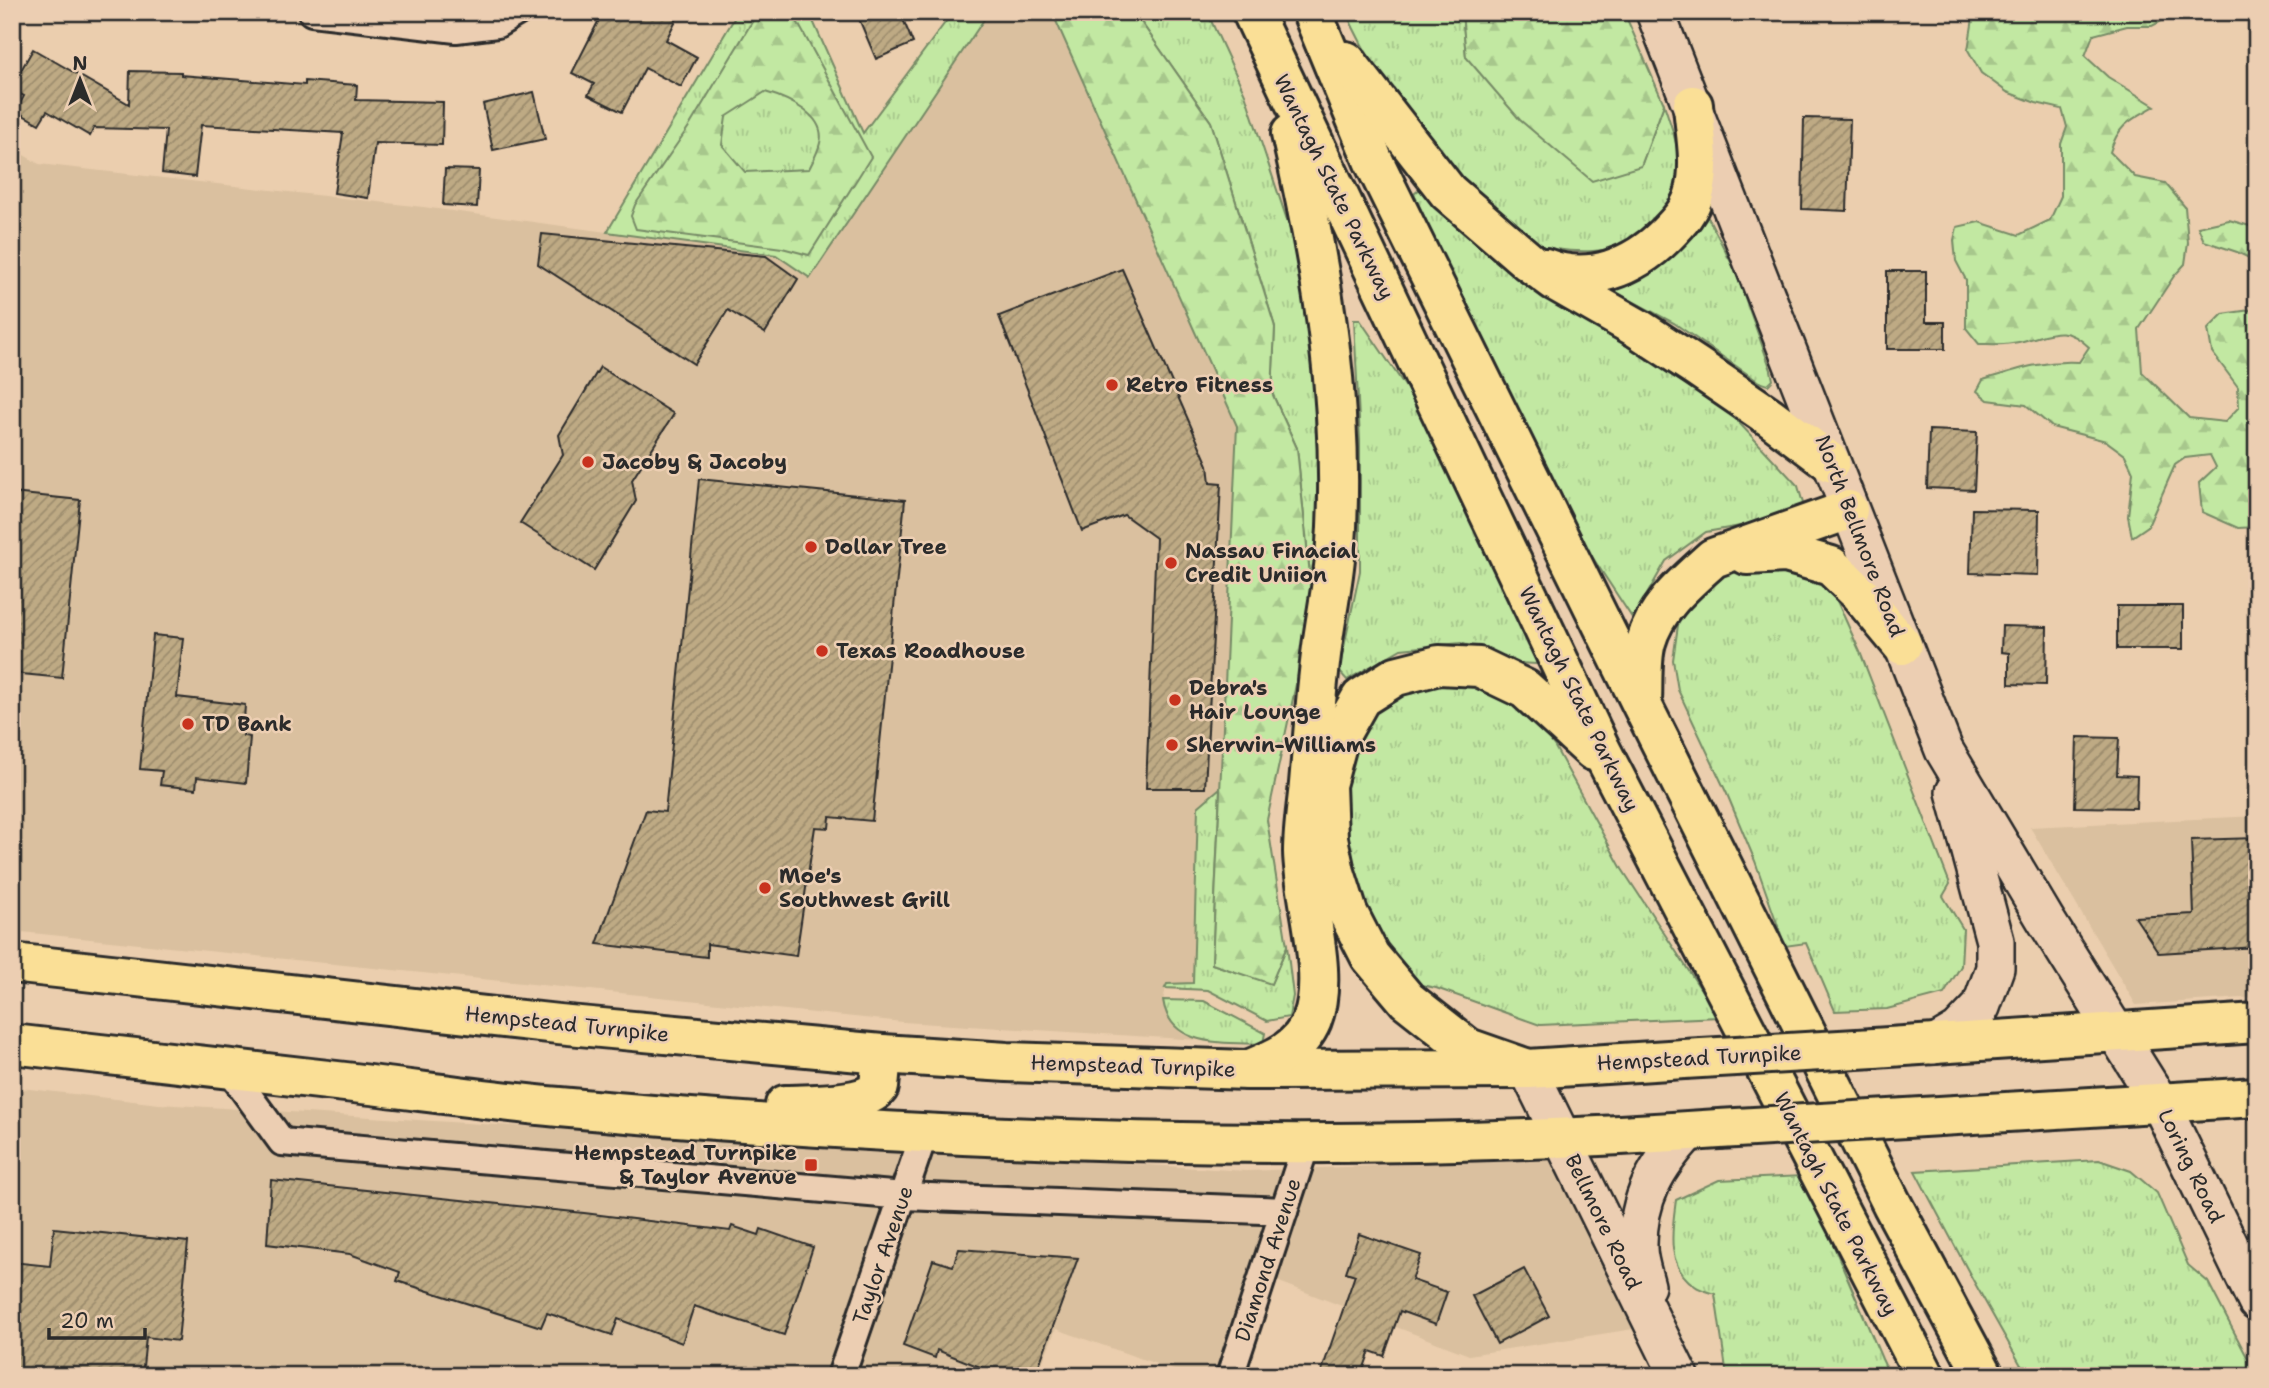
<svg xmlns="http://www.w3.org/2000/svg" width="2269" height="1388" viewBox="0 0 2269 1388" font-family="'Shantell Sans',sans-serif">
<defs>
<pattern id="grass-tufts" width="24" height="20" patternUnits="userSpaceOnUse" patternTransform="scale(1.75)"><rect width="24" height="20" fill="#c2e8a2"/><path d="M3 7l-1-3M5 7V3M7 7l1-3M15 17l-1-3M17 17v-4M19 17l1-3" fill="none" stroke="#a7c78c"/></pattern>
<pattern id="forest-firs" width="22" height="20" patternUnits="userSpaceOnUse" patternTransform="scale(1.75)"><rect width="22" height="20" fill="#c2e8a2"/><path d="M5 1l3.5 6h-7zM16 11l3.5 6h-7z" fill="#a7c78c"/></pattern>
<pattern id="building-hatch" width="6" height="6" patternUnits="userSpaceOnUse" patternTransform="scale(1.75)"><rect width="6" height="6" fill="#beaa84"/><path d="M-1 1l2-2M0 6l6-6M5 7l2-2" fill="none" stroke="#9b8b6c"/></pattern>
</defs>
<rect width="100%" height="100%" fill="#ebceae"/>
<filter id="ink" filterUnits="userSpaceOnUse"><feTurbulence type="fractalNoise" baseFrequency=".0143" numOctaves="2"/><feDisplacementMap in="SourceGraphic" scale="14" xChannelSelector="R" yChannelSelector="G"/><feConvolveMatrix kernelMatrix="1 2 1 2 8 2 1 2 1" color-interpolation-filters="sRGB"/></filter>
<g filter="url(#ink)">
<g fill="#dac09f">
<path d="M 989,12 L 1052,12 L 1237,426 L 1220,788 L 1198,807 L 1193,983 L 1167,984 L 1163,1000 L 1165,1012 L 1171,1023 L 1182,1034 L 1200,1040 L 903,1022 L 12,931 L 12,148 L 39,164 L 423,207 L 776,255 L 810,278 Z"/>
<path d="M 2257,816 L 2257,997 L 2136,1005 L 2030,827 Z"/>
<path d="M 12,1087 L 159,1104 L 1246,1171 L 1552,1159 L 1646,1327 L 1469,1355 L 1269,1278 L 1240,1376 L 1191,1376 L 1056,1329 L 1037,1376 L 305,1376 L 274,1364 L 269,1376 L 12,1376 Z"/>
</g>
<g fill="url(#grass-tufts)" stroke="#768a66" stroke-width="2">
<path d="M 738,12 L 809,12 L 863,133 L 953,12 L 989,12 L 810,278 L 776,255 L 607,232 Z"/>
<path d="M 1134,12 L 1207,12 L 1245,94 L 1293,238 L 1314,359 L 1322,517 L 1313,605 L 1297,448 L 1272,393 L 1275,327 L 1211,122 Z"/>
<path d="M 1346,12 L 1462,12 L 1466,57 L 1641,166 L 1664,104 C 1672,129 1683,155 1677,182 C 1671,204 1644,235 1623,245 C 1604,253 1575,252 1555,249 C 1547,247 1537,247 1530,242 C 1457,192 1382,93 1346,12 Z"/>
<path d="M 1422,187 L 1512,273 L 1546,299 L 1639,347 L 1714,396 L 1798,486 L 1804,507 L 1775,520 L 1706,532 L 1666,561 L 1633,619 L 1587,549 L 1431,232 L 1414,194 Z"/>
<path d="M 1703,213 L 1709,219 L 1735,270 L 1771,370 L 1773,380 L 1768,385 L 1759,382 L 1674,323 L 1617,293 L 1615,287 Z"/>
<path d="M 1354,320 L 1360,320 L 1407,389 L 1537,653 L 1536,664 L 1518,663 L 1461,643 L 1401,649 L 1347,680 L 1339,671 L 1360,571 L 1360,440 Z"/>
<path d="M 1747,565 L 1796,568 L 1833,592 L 1860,652 L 1950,884 L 1943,896 L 1963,929 L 1961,966 L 1944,994 L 1887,1009 L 1835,1011 L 1806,943 L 1785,946 L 1755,861 L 1727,794 L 1678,690 L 1673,660 L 1678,625 L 1695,592 L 1728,571 Z"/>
<path d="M 1468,678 L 1521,701 L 1555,747 L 1622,869 L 1719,1017 L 1540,1025 L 1436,988 L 1421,985 L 1374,927 L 1345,866 L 1342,791 L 1361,723 L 1414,684 Z"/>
<path d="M 1220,788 L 1212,964 L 1271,983 L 1287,946 L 1293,996 L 1289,1017 L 1267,1021 L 1208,990 L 1165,988 L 1167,984 L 1193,983 L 1198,807 Z"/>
<path d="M 1163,1000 L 1204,1001 L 1265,1033 L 1263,1044 C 1225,1042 1170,1049 1163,1000 Z"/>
<path d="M 2099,1160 L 2131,1171 L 2157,1193 L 2188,1265 L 2208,1282 L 2257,1376 L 2027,1376 L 1973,1280 L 1915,1171 Z"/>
<path d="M 1804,1176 L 1882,1359 L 1890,1376 L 1727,1376 L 1715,1294 C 1709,1292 1700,1290 1695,1286 C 1665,1266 1672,1230 1676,1200 L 1719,1180 Z"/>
</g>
<g fill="url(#forest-firs)" stroke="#768a66" stroke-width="2" fill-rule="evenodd">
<path d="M 758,12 L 792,12 L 871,157 L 809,255 L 782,248 L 636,229 L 631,216 L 635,205 L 690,125 ZM 765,92 C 786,98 827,115 820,143 C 818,152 813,161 809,169 L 745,172 L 722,145 L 726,117 Z"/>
<path d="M 1052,12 L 1134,12 L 1211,122 L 1275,327 L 1272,393 L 1297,448 L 1313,605 L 1267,820 L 1287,946 L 1271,984 L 1212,964 L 1237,426 Z"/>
<path d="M 1462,12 L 1624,12 L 1664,104 L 1641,166 L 1592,181 L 1520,120 L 1466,57 Z"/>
<path d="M 1974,12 L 2179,12 L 2152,26 L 2127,26 L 2093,35 L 2085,56 L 2108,77 L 2155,106 C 2132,119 2118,124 2110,152 L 2135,177 L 2165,183 L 2185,207 L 2188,243 L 2185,264 L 2174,276 L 2139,329 L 2142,372 L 2189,418 L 2225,422 L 2239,407 L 2238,387 L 2212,352 L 2208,329 L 2223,314 L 2250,310 L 2257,299 L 2257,527 L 2238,528 L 2202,512 L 2199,483 L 2216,467 L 2210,455 L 2185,458 L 2175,465 L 2148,526 L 2132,537 L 2128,516 L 2133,472 L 2125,455 L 2106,441 L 2052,427 L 2026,405 L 1988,400 L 1977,391 L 1983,380 C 2018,369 2043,360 2079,362 L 2089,347 C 2060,319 2045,339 2012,343 C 2001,345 1989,344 1979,344 L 1966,328 L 1966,280 L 1956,261 L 1954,240 L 1957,227 L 1979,222 L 2019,235 L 2050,220 L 2061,196 L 2061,144 L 2067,127 L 2062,109 L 2036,103 L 2007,92 L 1981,73 L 1968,50 Z"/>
<path d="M 2229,220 L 2257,228 L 2257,262 L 2237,252 L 2204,241 L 2198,227 Z"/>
</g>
<g fill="url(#building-hatch)" stroke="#2b2b2b" stroke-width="2">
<path d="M 603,12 L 680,12 L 666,40 L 697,57 L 681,87 L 645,68 L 622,112 L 588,95 L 594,84 L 572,73 Z"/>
<path d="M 856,12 L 900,12 L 913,43 L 876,59 Z"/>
<path d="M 33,49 L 129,104 L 130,71 L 181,72 L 181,75 L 305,85 L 305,81 L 357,85 L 356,100 L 443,102 L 442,145 L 375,143 L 368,198 L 334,193 L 343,133 L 201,125 L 195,177 L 162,173 L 166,130 L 94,128 L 90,136 L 47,111 L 39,124 L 16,111 L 24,96 L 12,90 L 12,86 Z"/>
<path d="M 534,92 L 545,139 L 493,150 L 483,104 Z"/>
<path d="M 1804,118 L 1850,119 L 1847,211 L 1802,209 Z"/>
<path d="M 445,169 L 479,170 L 477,207 L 443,205 Z"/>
<path d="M 542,234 L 766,256 L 798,279 L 765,333 L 728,310 L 694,364 L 538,264 Z"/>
<path d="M 1122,269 L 1208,465 L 1210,483 L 1221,484 L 1205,788 L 1146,788 L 1156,538 L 1124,515 L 1082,531 L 999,316 Z"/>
<path d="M 1887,271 L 1926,271 L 1926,322 L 1945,322 L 1945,349 L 1887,349 Z"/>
<path d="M 600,367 L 674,414 L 632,480 L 636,501 L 594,570 L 520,523 L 563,455 L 559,435 Z"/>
<path d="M 1929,430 L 1977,432 L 1974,490 L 1927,488 Z"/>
<path d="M 699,479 L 905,500 L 872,821 L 830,817 L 829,828 L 815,827 L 796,956 L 707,944 L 707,957 L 597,944 L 646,810 L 665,812 Z"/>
<path d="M 12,493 L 80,500 L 62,678 L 12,673 Z"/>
<path d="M 1972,509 L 2039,510 L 2038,575 L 1970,573 Z"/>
<rect x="2117" y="606" width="66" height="43"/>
<path d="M 2002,626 L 2047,627 L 2046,685 L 2009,684 L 2009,653 L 2001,652 Z"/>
<path d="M 153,635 L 183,638 L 177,697 L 245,705 L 243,736 L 250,737 L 246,783 L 197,777 L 196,789 L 160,785 L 162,771 L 140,769 Z"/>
<path d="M 2077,737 L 2119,738 L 2117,775 L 2137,776 L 2136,808 L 2075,807 Z"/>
<path d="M 2257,838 L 2257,947 L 2159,953 L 2135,917 L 2194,914 L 2191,840 Z"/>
<path d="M 271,1180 L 584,1213 L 730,1231 L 732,1226 L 759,1235 L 761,1229 L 813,1247 L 784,1335 L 694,1306 L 682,1343 L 618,1319 L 612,1335 L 547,1313 L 541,1327 L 397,1281 L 400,1272 L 350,1254 L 267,1244 Z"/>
<path d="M 54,1228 L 188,1242 L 178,1341 L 146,1337 L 142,1376 L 12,1376 L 12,1262 L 50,1266 Z"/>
<path d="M 1359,1234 L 1421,1255 L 1412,1280 L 1447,1292 L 1436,1324 L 1400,1311 L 1384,1356 L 1370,1351 L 1361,1376 L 1320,1376 L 1355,1275 L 1346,1272 Z"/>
<path d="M 959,1249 L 1078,1258 L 1035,1376 L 1003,1376 L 937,1350 L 935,1358 L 903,1346 L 933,1260 L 953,1266 Z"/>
<path d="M 1524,1269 L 1549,1316 L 1497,1344 L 1472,1296 Z"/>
</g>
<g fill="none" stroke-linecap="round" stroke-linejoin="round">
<g stroke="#2b2b2b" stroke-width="32">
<g id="street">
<path d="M 312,12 L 456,29 L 497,24 L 517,12"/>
<path d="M 228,1068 L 282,1142 L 904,1196 L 1284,1211"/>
<path d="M 841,1376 L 924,1134"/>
<path d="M 1230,1376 L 1306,1144"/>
</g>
</g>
<g stroke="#2b2b2b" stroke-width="42">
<g id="secondary">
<path d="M 1655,12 L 1944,750 L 2045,919 L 2160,1103 L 2257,1302"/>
<path d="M 1934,1045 L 1958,1031 L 1981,1007 L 1995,968 L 1995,941 L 1955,792"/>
<path d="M 1528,1069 L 1679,1376"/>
<path d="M 1646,1286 C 1643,1274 1638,1260 1638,1248 C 1637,1199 1656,1166 1689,1131"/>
</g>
</g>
<g stroke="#2b2b2b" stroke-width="44">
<g id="primary">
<path d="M 12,963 L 558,1024 L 882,1054 L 1007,1062 L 1248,1070 L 1528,1069 L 1684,1059"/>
<path d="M 12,1044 C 126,1057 240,1070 354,1083 C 422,1091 491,1101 559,1107 C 945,1142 1332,1156 1719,1129"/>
<path d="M 1874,1048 L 2257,1023"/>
<path d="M 785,1105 C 807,1104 865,1106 879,1087 L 882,1054"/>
<path d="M 1906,1118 L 2257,1097"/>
</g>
</g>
<g stroke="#2b2b2b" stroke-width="44">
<g id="highway">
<path d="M 1252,12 L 1601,750 L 1925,1376"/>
<path d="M 1312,12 L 1373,160 L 1642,705 L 1892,1204 L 1984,1376"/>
<path d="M 1346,61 L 1448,192 L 1529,262 L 1555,281 L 1639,329 L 1697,367 L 1770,417 L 1830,462"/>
<path d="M 1545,268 C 1589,285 1634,267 1666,235 C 1679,222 1691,209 1695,191 C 1702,163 1695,132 1693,105"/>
<path d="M 1747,555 L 1786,553 L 1831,566 L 1858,592 L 1902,645"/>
<path d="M 1642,702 C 1643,683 1641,660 1646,642 C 1656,606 1687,582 1713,558 L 1848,510"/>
<path d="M 1528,1069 L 1468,1048 L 1407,1000 L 1370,956 L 1348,913 L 1335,872 L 1328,839 L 1326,785 L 1339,737 L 1361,698 L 1396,676 L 1439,665 L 1479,667 L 1525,689 L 1593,751"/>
<path d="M 1248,1070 C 1275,1059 1300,1049 1312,1020 C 1330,974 1304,901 1303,852 C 1303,829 1307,806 1309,784 C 1313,738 1316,692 1322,647 C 1326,617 1332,588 1335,558 C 1347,414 1323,274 1291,134"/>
</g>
</g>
<use href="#street" stroke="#ecceb2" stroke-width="26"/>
<use href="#secondary" stroke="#ecceb2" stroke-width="37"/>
<use href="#primary" stroke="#fadf96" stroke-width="38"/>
<use href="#highway" stroke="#fadf96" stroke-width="38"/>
<g stroke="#2b2b2b" stroke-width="44" stroke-linecap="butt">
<g id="primary-bridge">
<path d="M 1684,1059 L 1874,1048"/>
<path d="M 1719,1129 L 1906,1118"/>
</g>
</g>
<use href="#primary-bridge" stroke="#fadf96" stroke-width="38"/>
</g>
</g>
<g fill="#c8321e" stroke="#ecceb2" stroke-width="2.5">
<circle cx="1112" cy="385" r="7"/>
<circle cx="588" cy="462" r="7"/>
<circle cx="811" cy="547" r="7"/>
<circle cx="1171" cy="563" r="7"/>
<circle cx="822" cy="651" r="7"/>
<circle cx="1175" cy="700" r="7"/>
<circle cx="188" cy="724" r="7"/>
<circle cx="1172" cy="745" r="7"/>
<circle cx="765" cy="888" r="7"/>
<rect x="804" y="1158" width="14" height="14" rx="3.5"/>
</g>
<g text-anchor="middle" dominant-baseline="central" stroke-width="5" stroke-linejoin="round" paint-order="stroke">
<g font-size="21" fill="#2b2b2b" stroke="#ecceb2">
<text transform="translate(1334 187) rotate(64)">Wantagh State Parkway</text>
<text transform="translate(1860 536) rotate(69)">North Bellmore Road</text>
<text transform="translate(1579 699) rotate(64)">Wantagh State Parkway</text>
<text transform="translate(567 1024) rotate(6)">Hempstead Turnpike</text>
<text transform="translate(1699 1058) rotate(-3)">Hempstead Turnpike</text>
<text transform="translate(1133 1066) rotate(2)">Hempstead Turnpike</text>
<text transform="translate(2191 1166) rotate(64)">Loring Road</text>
<text transform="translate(1836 1204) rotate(63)">Wantagh State Parkway</text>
<text transform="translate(1603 1222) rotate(64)">Bellmore Road</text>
<text transform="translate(883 1255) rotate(-71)">Taylor Avenue</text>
<text transform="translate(1268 1260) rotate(-72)">Diamond Avenue</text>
</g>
<g font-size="21" font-weight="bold" fill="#2b2b2b" stroke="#ecceb2" text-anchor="start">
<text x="1126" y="385">Retro Fitness</text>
<text x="602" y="462">Jacoby &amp; Jacoby</text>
<text x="825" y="547">Dollar Tree</text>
<text x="1185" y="551">Nassau Finacial<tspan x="1185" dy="24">Credit Uniion</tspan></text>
<text x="836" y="651">Texas Roadhouse</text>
<text x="1189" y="688">Debra's<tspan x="1189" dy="24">Hair Lounge</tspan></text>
<text x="202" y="724">TD Bank</text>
<text x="1186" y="745">Sherwin-Williams</text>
<text x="779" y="876">Moe's<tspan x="779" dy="24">Southwest Grill</tspan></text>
<text x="797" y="1153" text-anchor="end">Hempstead Turnpike<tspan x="797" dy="24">&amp; Taylor Avenue</tspan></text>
</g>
</g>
<rect width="2269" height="1388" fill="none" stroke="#ecceb2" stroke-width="42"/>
<rect x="21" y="21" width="2227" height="1346" fill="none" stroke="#2b2b2b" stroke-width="2.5" filter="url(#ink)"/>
<g transform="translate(80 80)" stroke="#ecceb2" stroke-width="5" paint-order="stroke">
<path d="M0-5L12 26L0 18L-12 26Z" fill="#2b2b2b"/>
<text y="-10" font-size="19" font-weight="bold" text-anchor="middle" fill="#2b2b2b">N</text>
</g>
<path d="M49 1328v10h96v-10" fill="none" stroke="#2b2b2b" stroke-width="3.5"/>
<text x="60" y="1328" font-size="21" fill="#2b2b2b" stroke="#ecceb2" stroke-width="5" paint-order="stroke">20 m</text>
</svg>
